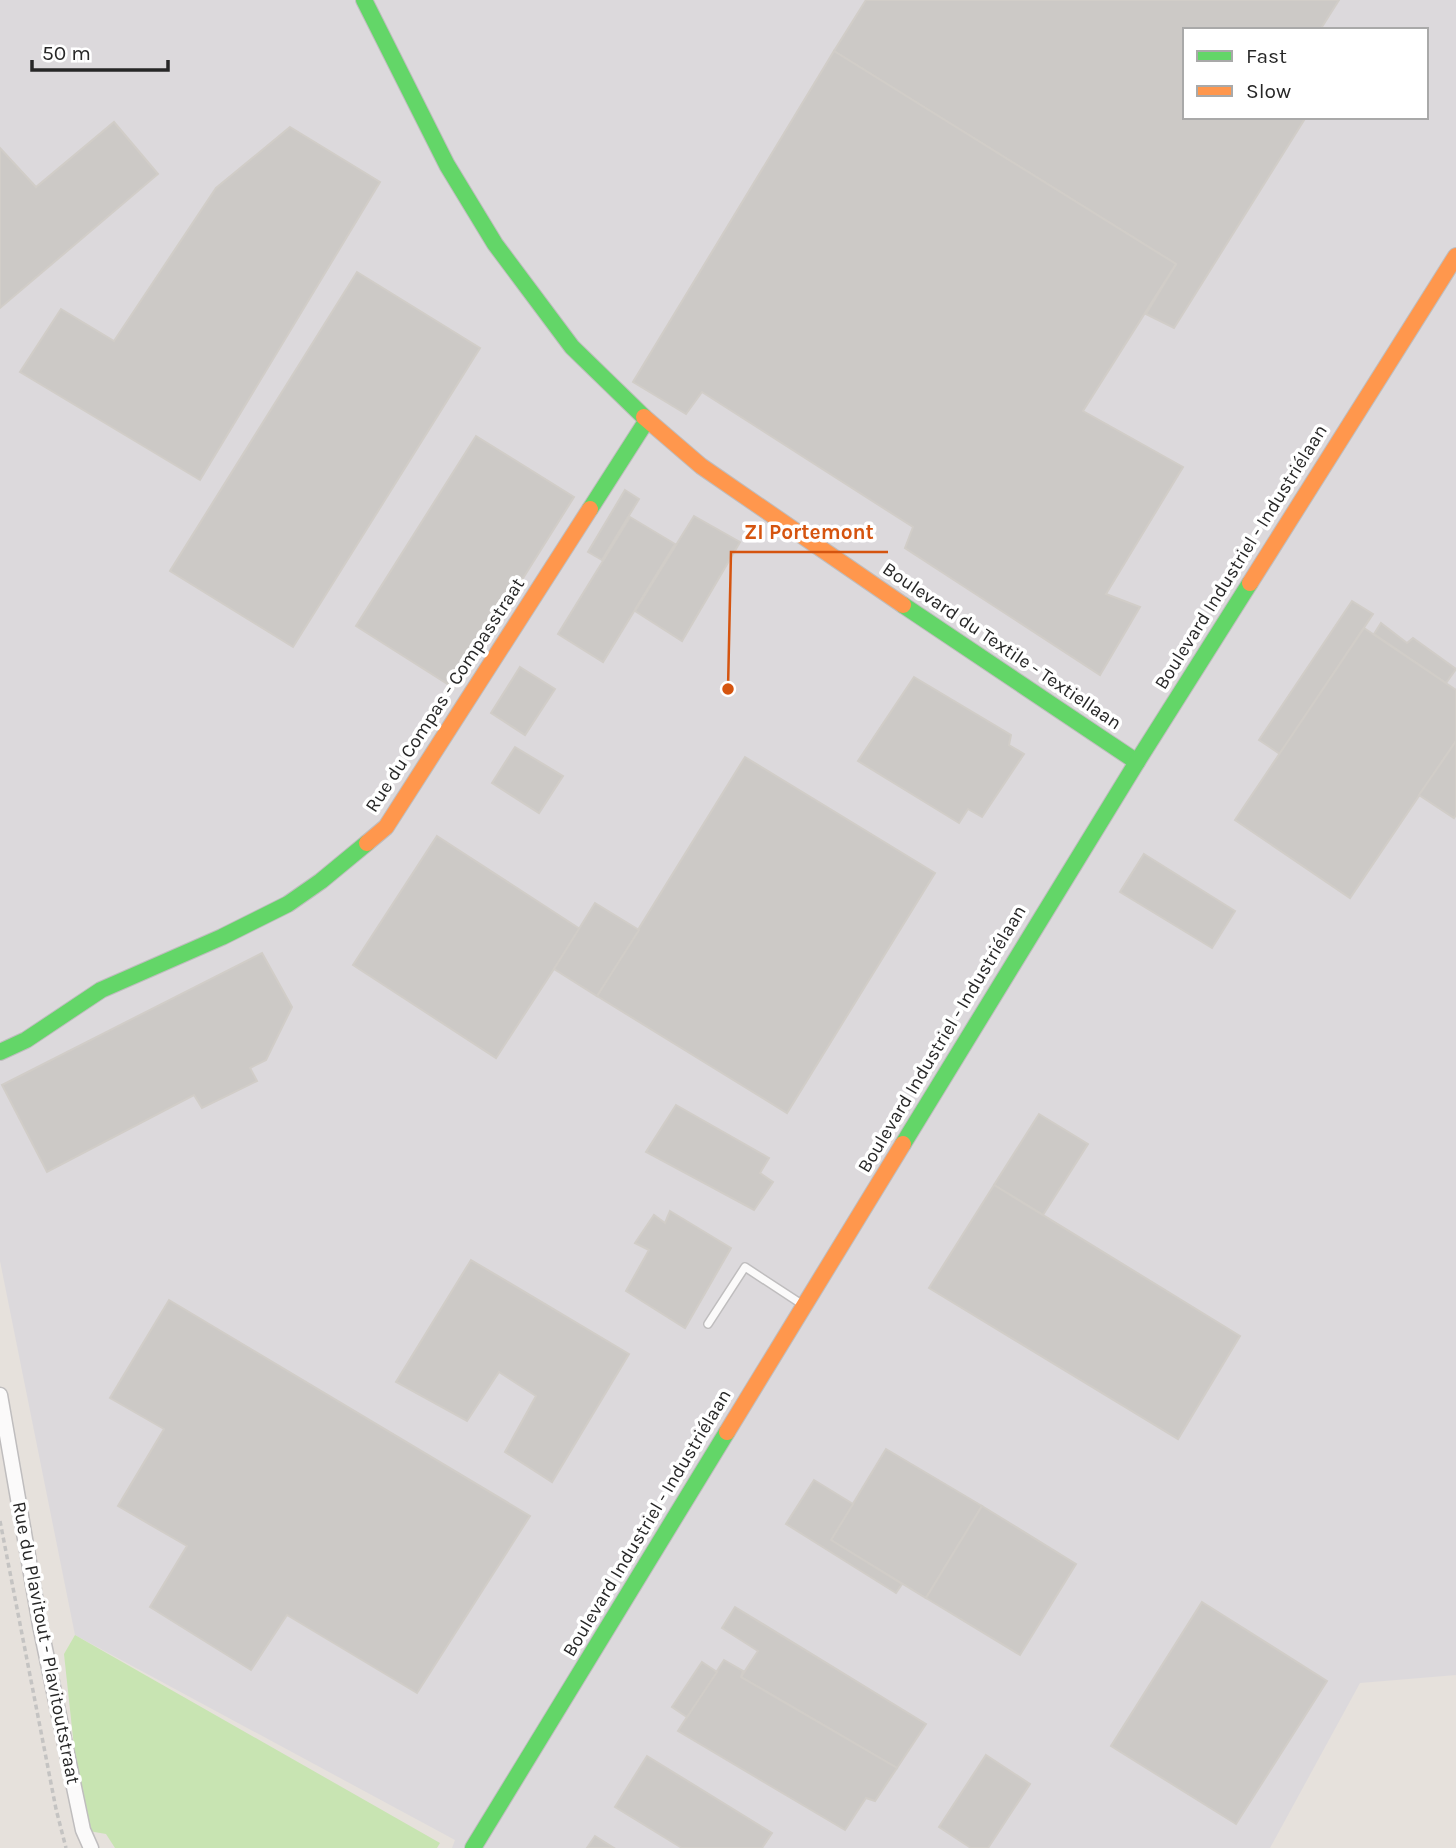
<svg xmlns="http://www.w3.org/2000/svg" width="1456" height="1848" viewBox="0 0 1456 1848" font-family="Karla,sans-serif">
<rect width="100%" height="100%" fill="#e6e1dc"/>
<path fill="#dcd9dc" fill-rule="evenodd" d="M 0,0 L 1456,0 L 1456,1675 L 1360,1683 L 1270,1848 L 452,1848 L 455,1840 L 75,1635 L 0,1261 ZM 1185,30 L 1426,30 L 1426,117 L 1185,117 Z"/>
<path fill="#c8e4b2" d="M 75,1635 L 440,1843 L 437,1848 L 115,1848 L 106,1834 L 83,1830 L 64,1654 Z"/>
<g fill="#ccc9c6" stroke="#d1cdc8" stroke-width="2">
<path d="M 866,0 L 1339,0 L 1320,30 L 1185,30 L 1185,117 L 1306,117 L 1174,328 L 1146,314 L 1176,264 L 834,51 Z"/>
<path d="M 834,51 L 1176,264 L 1083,411 L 1183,467 L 1106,594 L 1140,607 L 1100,675 L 905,548 L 913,527 L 702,392 L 686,414 L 633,382 Z"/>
<path d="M 114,122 L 158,174 L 0,308 L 0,148 L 36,187 Z"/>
<path d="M 290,127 L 380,182 L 200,480 L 20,372 L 61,309 L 114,341 L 216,188 Z"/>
<path d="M 357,272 L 480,348 L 293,647 L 170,571 Z"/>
<path d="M 476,436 L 574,497 L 454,688 L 356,626 Z"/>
<path d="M 625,490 L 639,499 L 602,560 L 588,552 Z"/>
<path d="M 694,516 L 740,542 L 682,641 L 635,611 Z"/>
<path d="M 630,517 L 675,544 L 603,662 L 558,634 Z"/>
<path d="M 1352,601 L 1373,614 L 1280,754 L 1259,740 Z"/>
<path d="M 1381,623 L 1407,643 L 1413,638 L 1456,669 L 1446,683 L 1374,634 Z"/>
<path d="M 1364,628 L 1456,690 L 1456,741 L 1350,898 L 1235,820 Z"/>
<path d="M 520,667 L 555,689 L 525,735 L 491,713 Z"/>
<path d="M 914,677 L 1011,735 L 1009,745 L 1024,754 L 982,817 L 968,809 L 959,823 L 858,761 Z"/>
<path d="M 1456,741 L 1456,815 L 1454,818 L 1419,795 Z"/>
<path d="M 515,747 L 563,776 L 539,813 L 492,783 Z"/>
<path d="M 745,757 L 935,873 L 787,1113 L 597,996 Z"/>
<path d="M 437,836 L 580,929 L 496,1058 L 353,965 Z"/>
<path d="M 1144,854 L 1235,911 L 1212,948 L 1120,892 Z"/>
<path d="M 595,903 L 639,930 L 597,996 L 554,969 Z"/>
<path d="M 262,953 L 292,1007 L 266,1060 L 250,1068 L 257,1081 L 202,1108 L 194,1095 L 47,1172 L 2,1085 Z"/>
<path d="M 676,1105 L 769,1158 L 760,1173 L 773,1182 L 754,1210 L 646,1152 Z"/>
<path d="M 1039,1114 L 1088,1144 L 1043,1215 L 994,1185 Z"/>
<path d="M 994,1185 L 1240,1336 L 1178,1439 L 929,1288 Z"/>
<path d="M 670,1211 L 731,1248 L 685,1328 L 626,1291 L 649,1250 L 635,1243 L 654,1215 L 665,1223 Z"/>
<path d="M 471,1260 L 629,1354 L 552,1482 L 505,1452 L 536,1396 L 499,1372 L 467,1421 L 396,1382 Z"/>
<path d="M 169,1300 L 530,1516 L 417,1693 L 287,1615 L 251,1670 L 150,1607 L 187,1546 L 118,1506 L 164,1429 L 110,1398 Z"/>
<path d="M 886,1449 L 982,1506 L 926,1598 L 831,1540 Z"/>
<path d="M 814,1480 L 853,1504 L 831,1540 L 902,1584 L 896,1593 L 786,1524 Z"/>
<path d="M 982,1506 L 1076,1564 L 1020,1655 L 926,1598 Z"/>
<path d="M 1202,1602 L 1327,1681 L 1236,1824 L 1111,1746 Z"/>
<path d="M 735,1607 L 926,1724 L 897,1768 L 741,1677 L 758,1651 L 722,1628 Z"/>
<path d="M 724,1660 L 743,1671 L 741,1677 L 897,1768 L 875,1801 L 866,1798 L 845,1830 L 678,1731 Z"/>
<path d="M 702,1662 L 717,1672 L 687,1717 L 672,1707 Z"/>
<path d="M 986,1755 L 1030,1784 L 988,1848 L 971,1848 L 939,1827 Z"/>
<path d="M 647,1756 L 772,1833 L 762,1848 L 682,1848 L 615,1807 Z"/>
<path d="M 595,1836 L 614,1848 L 587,1848 Z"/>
</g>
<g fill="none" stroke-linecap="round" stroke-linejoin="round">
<g stroke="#bfbdbe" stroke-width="10">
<path id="lane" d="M 708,1324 L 745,1267 L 803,1305"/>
</g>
<g stroke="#bfbdbe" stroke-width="17">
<path id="street" d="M 0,1395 L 40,1625 L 83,1830 L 91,1848"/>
</g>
<g stroke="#bfbdbe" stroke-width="18">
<g id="fast">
<path d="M 364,0 L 447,165 L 495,244 L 572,347 L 644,417"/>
<path d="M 590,509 L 647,420"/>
<path d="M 903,605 L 1137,762"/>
<path d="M 0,1052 L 26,1040 L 101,990 L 222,937 L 288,904 L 321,881 L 367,843"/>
<path d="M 903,1144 L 1137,762 L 1250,583"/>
<path d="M 473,1848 L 727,1432"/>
</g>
</g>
<g stroke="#bfbdbe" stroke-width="18">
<g id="slow">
<path d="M 644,417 L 701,466 L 903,605"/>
<path d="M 1250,583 L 1456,256"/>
<path d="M 367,843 L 386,827 L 590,509"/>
<path d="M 727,1432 L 903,1144"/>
</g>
</g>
<path stroke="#c4c3c2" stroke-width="3.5" stroke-dasharray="5 3.5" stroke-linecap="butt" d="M 0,1521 L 56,1809 L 66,1848"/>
<use href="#lane" stroke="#fbfafa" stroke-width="7"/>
<use href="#street" stroke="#fbfafa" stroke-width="14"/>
<use href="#fast" stroke="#63d668" stroke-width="16"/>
<use href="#slow" stroke="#ff974d" stroke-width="16"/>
</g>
<g text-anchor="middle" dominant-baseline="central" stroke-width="7" stroke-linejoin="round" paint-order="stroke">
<g font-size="19" fill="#272727" stroke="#fff">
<text transform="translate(1241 557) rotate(-58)">Boulevard Industriel - Industriélaan</text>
<text transform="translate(1002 646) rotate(34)">Boulevard du Textile - Textiellaan</text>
<text transform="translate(445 695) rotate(-57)">Rue du Compas - Compasstraat</text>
<text transform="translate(942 1039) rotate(-59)">Boulevard Industriel - Industriélaan</text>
<text transform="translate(647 1523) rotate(-59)">Boulevard Industriel - Industriélaan</text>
<text transform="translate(46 1643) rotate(79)">Rue du Plavitout - Plavitoutstraat</text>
</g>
</g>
<path fill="none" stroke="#d5540f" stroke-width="2.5" d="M728 689L731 552H888"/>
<circle fill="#d5540f" stroke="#fff" stroke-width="2.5" cx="728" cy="689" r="7"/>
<g font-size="21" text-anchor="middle" font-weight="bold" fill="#d5540f" stroke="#fff" stroke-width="7" stroke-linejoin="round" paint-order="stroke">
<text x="809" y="539">ZI Portemont</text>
</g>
<rect x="1183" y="28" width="245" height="91" fill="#ffffff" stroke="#a9a9a9" stroke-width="2"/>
<rect x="1197" y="51" width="35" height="10" fill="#63d668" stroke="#a9a9a9" stroke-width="2"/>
<text x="1246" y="63" font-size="21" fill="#272727">Fast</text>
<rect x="1197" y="86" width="35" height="10" fill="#ff974d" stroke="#a9a9a9" stroke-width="2"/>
<text x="1246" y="98" font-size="21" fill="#272727">Slow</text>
<path d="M32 60v10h136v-10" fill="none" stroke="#272727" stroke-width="3.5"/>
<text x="42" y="60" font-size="21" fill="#272727" stroke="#ffffff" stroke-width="5" paint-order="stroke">50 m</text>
</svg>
